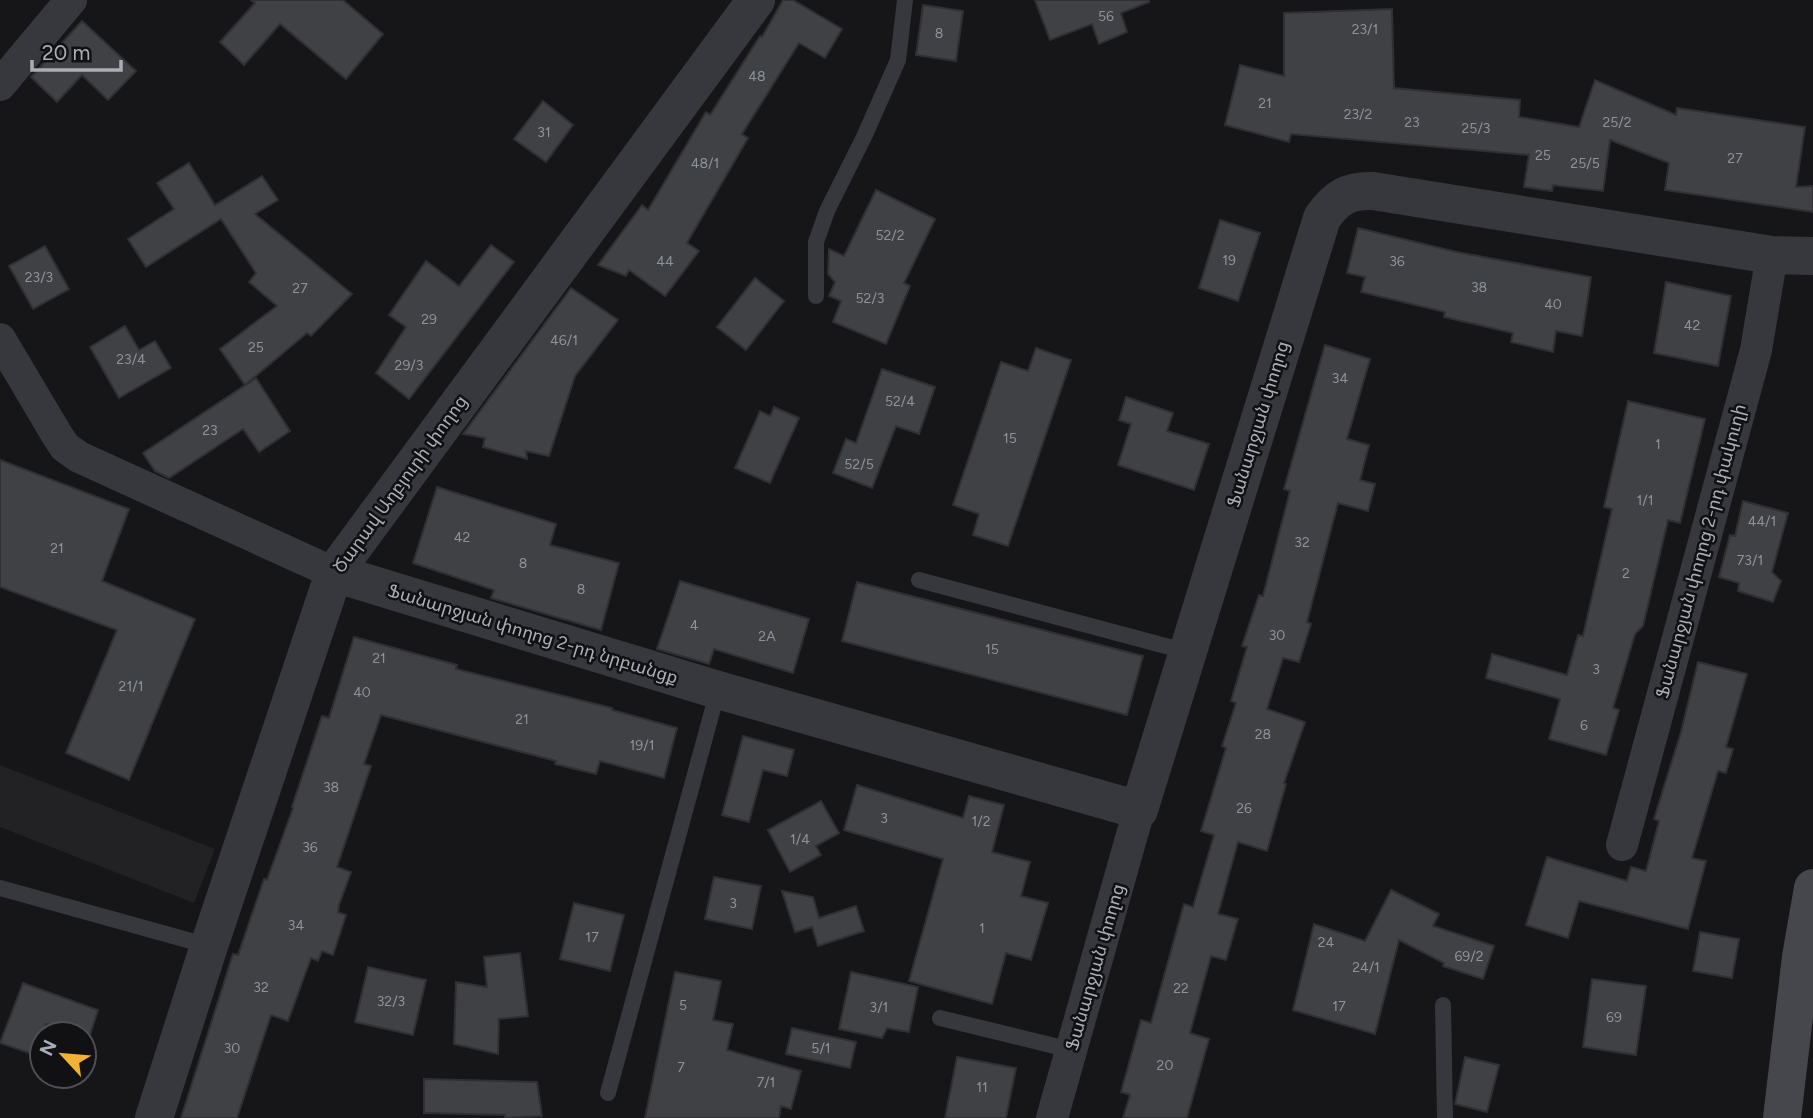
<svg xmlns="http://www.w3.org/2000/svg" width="1813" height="1118" viewBox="0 0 1813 1118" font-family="Figtree,'Noto Sans Armenian',sans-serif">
<rect width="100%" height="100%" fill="#161618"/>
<path fill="#222225" d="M 0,765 L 215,849 L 194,903 L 0,827 Z"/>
<g fill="#404145" stroke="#303034" stroke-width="2">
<path d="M 251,0 L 343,0 L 383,34 L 346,79 L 280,24 L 244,65 L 220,42 L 255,3 Z"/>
<path d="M 783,0 L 793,0 L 842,29 L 825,58 L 799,43 L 742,134 L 748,138 L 687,243 L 699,251 L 665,296 L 629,270 L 626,276 L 598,265 L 642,205 L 648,210 L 706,112 L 710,115 L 760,36 L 762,37 Z"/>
<path d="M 1035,0 L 1149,0 L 1149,2 L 1121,13 L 1127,32 L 1099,44 L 1092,24 L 1050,40 Z"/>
<path d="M 923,5 L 963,11 L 956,61 L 916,55 Z"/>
<path d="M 1392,9 L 1394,88 L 1520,100 L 1519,117 L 1579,127 L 1595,80 L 1676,115 L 1677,108 L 1805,127 L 1796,187 L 1813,186 L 1813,212 L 1665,190 L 1669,163 L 1610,140 L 1603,191 L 1553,185 L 1552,191 L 1524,187 L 1529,155 L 1291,134 L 1289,142 L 1225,125 L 1240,65 L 1284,76 L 1284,13 Z"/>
<path d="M 82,21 L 136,71 L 108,100 L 82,75 L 57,102 L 31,77 Z"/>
<path d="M 543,101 L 573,125 L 546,162 L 514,139 Z"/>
<path d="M 189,163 L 215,205 L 262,176 L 278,200 L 255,214 L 352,294 L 311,336 L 307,333 L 245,385 L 220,349 L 277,306 L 249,282 L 256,273 L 221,219 L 146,267 L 128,239 L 174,209 L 157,183 Z"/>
<path d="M 876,190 L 935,219 L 904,283 L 910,286 L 886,344 L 833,322 L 841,301 L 829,296 L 835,282 L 828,274 L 829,249 L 844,256 Z"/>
<path d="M 1220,220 L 1260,233 L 1238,301 L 1199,288 Z"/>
<path d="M 1358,228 L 1457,252 L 1591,277 L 1582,336 L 1556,331 L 1553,352 L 1511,342 L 1513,333 L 1444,317 L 1445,312 L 1361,292 L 1365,277 L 1347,273 Z"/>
<path d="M 491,245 L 514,262 L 409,399 L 376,373 L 406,327 L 389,315 L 426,261 L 459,286 Z"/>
<path d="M 45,246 L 69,289 L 33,309 L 9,266 Z"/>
<path d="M 755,278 L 784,301 L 746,350 L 717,327 Z"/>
<path d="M 1666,282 L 1731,296 L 1718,366 L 1654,353 Z"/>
<path d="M 571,288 L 618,320 L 575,376 L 549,456 L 526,451 L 527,459 L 483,447 L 485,438 L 463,434 Z"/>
<path d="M 125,326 L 139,350 L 155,341 L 171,368 L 119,398 L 90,347 Z"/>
<path d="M 1325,345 L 1370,359 L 1347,439 L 1369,445 L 1360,480 L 1375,484 L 1368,511 L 1338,503 L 1307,622 L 1311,624 L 1299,662 L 1283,658 L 1267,709 L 1305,722 L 1284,783 L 1286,784 L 1267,851 L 1238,842 L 1218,914 L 1238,919 L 1226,960 L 1211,956 L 1190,1033 L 1209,1039 L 1187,1118 L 1123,1118 L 1130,1095 L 1121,1092 L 1141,1020 L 1151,1023 L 1184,904 L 1193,907 L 1214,835 L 1201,831 L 1226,748 L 1222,746 L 1236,703 L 1231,701 L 1247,647 L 1242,646 L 1259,595 L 1263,596 L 1290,491 L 1284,489 Z"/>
<path d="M 1036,348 L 1071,360 L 1008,546 L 973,535 L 979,514 L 953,505 L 1001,362 L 1028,371 Z"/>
<path d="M 882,369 L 935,387 L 919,434 L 896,426 L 872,488 L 833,473 L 846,439 L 856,443 Z"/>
<path d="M 256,378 L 290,431 L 259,452 L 243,429 L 169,478 L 155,471 L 143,453 Z"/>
<path d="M 1126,397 L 1173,413 L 1167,431 L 1209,444 L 1194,490 L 1118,465 L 1131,424 L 1119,420 Z"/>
<path d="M 1628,401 L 1705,419 L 1680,523 L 1668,520 L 1643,626 L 1635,634 L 1613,708 L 1619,710 L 1606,755 L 1549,739 L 1560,699 L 1486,678 L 1492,654 L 1567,675 L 1578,635 L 1583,636 L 1612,509 L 1604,507 Z"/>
<path d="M 774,407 L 799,418 L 770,483 L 735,468 L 760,411 L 770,416 Z"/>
<path d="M 0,460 L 129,509 L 102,581 L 195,619 L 129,780 L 66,753 L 117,630 L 0,587 Z"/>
<path d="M 437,487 L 556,524 L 550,545 L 619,563 L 601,630 L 491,598 L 494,590 L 413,563 Z"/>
<path d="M 1743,501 L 1788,513 L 1772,572 L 1781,581 L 1773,602 L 1738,591 L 1739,583 L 1719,577 L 1730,535 L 1735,536 Z"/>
<path d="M 680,581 L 809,619 L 793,673 L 714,649 L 709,664 L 657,649 Z"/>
<path d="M 857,582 L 1143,656 L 1127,715 L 842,641 Z"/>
<path d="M 354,637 L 457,665 L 456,669 L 612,708 L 612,710 L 677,728 L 664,778 L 600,761 L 596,774 L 555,764 L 556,761 L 381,715 L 364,764 L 371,766 L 337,867 L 351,872 L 339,905 L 338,912 L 346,915 L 333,955 L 322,951 L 318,961 L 311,958 L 288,1021 L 271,1015 L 237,1118 L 181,1118 L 233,954 L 238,955 L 264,879 L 267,880 L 293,808 L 292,807 L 322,716 L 329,718 Z"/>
<path d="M 1698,662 L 1747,674 L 1726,747 L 1733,749 L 1726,773 L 1718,771 L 1692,858 L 1706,861 L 1688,929 L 1579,901 L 1568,938 L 1526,925 L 1547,857 L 1627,881 L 1631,867 L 1646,871 L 1659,821 L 1654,819 L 1681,732 Z"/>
<path d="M 743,736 L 794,750 L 787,776 L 763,770 L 749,822 L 722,815 Z"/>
<path d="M 857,785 L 963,818 L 969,796 L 1004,805 L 992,852 L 1030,862 L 1021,896 L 1048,903 L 1031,960 L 1006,953 L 992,1004 L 909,981 L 943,859 L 844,830 Z"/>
<path d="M 821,801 L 839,833 L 816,846 L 821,855 L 790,872 L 768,830 Z"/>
<path d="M 714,877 L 761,886 L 752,929 L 705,919 Z"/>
<path d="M 1391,890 L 1439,914 L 1433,926 L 1494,946 L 1483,979 L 1443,966 L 1444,963 L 1399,940 L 1375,1034 L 1293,1010 L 1314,924 L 1365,941 Z"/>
<path d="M 782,891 L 813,897 L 819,918 L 856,906 L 864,931 L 818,946 L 812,927 L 795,932 Z"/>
<path d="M 574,903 L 624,915 L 610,971 L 560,959 Z"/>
<path d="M 1700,932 L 1739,939 L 1732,978 L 1693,971 Z"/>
<path d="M 520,953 L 528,1016 L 499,1019 L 498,1054 L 454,1044 L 456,982 L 487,987 L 484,957 Z"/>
<path d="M 368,967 L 426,980 L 413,1035 L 355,1022 Z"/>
<path d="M 675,972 L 721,981 L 713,1020 L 733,1024 L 727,1050 L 801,1071 L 791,1109 L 781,1106 L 779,1118 L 645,1118 Z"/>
<path d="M 851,972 L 918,987 L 909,1032 L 887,1028 L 882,1038 L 839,1029 Z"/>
<path d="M 1592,979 L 1646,986 L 1636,1055 L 1583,1047 Z"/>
<path d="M 23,983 L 98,1010 L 90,1035 L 46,1024 L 35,1055 L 0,1043 Z"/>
<path d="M 792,1028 L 856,1042 L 850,1068 L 786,1054 Z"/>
<path d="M 957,1057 L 1016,1068 L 1006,1118 L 945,1118 Z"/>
<path d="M 1465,1057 L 1499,1065 L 1487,1112 L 1455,1104 Z"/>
<path d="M 424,1079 L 537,1082 L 542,1116 L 505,1118 L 505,1115 L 424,1113 Z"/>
</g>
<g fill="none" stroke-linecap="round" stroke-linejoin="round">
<g stroke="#37383d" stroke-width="16">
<path d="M 816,296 L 816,242 L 827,211 L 864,137 L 898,60 L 905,0"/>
<path d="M 919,580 L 1188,652"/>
<path d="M 0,888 L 209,946"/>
<path d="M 1443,1005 L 1445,1118"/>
<path d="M 940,1018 L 1071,1050"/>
<path d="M 608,1093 L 718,690"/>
</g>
<g stroke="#37383d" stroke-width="32">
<path d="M 0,85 L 71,0"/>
<path d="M 0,339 L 57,435 L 65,447 L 79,457 L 334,573"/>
<path d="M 1622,845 L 1756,350 L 1772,255"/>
<path d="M 1052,1118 L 1139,810"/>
</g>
<g stroke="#37383d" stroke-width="38">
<path d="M 334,573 L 718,690 L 1139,810 L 1322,218 C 1336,198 1348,190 1373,191 L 1772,255 L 1813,256"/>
<path d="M 154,1118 L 209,946 L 334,573 L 756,0"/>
</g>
<path stroke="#45474d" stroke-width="38" d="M 1782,1118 L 1801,957 L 1813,888"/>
</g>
<g text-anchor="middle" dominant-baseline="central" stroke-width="5" stroke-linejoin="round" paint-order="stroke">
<g font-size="14" fill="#8e929b">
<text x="1106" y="16">56</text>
<text x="1365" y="29">23/1</text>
<text x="939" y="33">8</text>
<text x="757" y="76">48</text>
<text x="1265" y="103">21</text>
<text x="1358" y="114">23/2</text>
<text x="1412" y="122">23</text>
<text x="1617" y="122">25/2</text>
<text x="1476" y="128">25/3</text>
<text x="544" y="132">31</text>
<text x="1543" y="155">25</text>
<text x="1735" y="158">27</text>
<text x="705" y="163">48/1</text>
<text x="1585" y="163">25/5</text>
<text x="890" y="235">52/2</text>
<text x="1229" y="260">19</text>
<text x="665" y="261">44</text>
<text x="1397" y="261">36</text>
<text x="39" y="277">23/3</text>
<text x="1479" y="287">38</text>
<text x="300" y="288">27</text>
<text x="870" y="298">52/3</text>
<text x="1553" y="304">40</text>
<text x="429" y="319">29</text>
<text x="1692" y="325">42</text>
<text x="564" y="340">46/1</text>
<text x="256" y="347">25</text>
<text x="131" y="359">23/4</text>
<text x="409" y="365">29/3</text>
<text x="1340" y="378">34</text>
<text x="900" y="401">52/4</text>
<text x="210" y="430">23</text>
<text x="1010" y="438">15</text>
<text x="1658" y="444">1</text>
<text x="859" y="464">52/5</text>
<text x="1645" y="500">1/1</text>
<text x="1762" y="521">44/1</text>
<text x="462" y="537">42</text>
<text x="1302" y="542">32</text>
<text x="57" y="548">21</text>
<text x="1750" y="560">73/1</text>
<text x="523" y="563">8</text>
<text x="1626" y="573">2</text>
<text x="581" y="589">8</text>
<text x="694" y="625">4</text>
<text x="1277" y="635">30</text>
<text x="767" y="636">2A</text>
<text x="992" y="649">15</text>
<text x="379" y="658">21</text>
<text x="1596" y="669">3</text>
<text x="131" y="686">21/1</text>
<text x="362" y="692">40</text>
<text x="522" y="719">21</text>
<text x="1584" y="725">6</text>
<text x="1263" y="734">28</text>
<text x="642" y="745">19/1</text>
<text x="331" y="787">38</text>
<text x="1244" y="808">26</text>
<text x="884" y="818">3</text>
<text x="981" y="821">1/2</text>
<text x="800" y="839">1/4</text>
<text x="310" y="847">36</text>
<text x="733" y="903">3</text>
<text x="296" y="925">34</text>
<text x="982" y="928">1</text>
<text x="592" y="937">17</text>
<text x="1326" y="942">24</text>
<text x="1469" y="956">69/2</text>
<text x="1366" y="967">24/1</text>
<text x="261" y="987">32</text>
<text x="1181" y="988">22</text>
<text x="391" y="1001">32/3</text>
<text x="683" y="1005">5</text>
<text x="1339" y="1006">17</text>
<text x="879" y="1007">3/1</text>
<text x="1614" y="1017">69</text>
<text x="232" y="1048">30</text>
<text x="821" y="1048">5/1</text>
<text x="1165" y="1065">20</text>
<text x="681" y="1067">7</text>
<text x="766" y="1082">7/1</text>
<text x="982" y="1087">11</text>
</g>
<g font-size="18" fill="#a8adb8" stroke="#111113">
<text transform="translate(1258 424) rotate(-73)">Ֆանարջյան փողոց</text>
<text transform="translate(400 484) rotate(-54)">Ծարավ Աղբյուրի փողոց</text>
<text transform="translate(1701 551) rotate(-75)">Ֆանարջյան փողոց 2-րդ փակուղի</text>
<text transform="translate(533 634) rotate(17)">Ֆանարջյան փողոց 2-րդ նրբանցք</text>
<text transform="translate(1095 967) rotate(-74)">Ֆանարջյան փողոց</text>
</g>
</g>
<g transform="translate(63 1055) rotate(296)"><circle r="33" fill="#111113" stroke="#4d4f55" stroke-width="2"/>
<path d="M0-5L12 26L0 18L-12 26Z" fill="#f2b134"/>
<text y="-10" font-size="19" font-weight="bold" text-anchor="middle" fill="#a8adb8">N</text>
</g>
<path d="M32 60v10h89v-10" fill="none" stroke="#a8adb8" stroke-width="3.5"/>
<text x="42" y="60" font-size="21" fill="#a8adb8" stroke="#111113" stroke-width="5" paint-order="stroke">20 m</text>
</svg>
